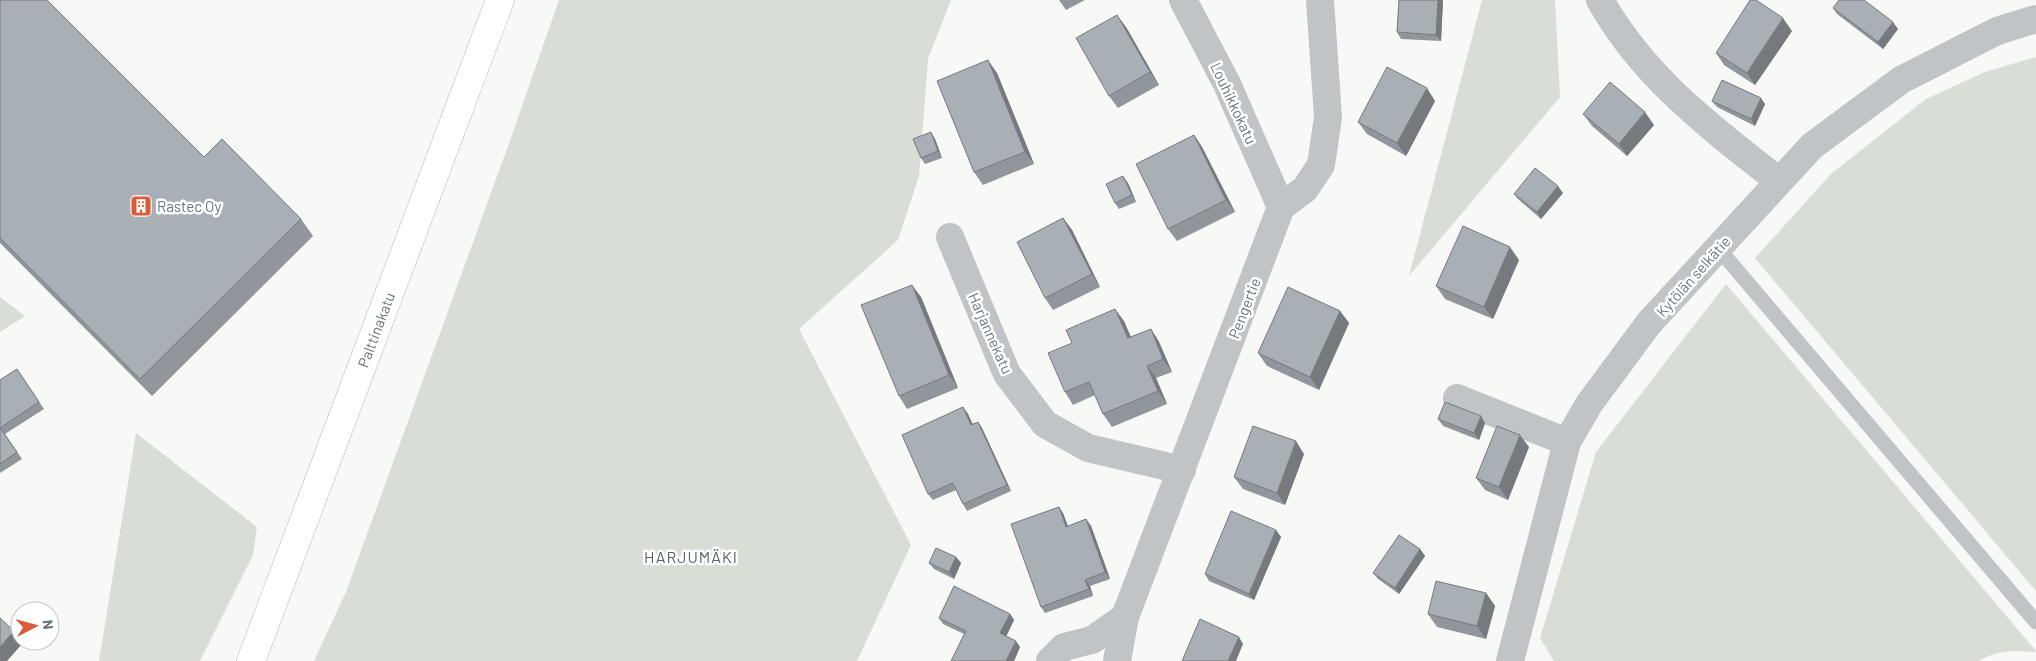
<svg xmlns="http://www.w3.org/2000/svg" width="2036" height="661" viewBox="0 0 2036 661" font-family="Barlow,sans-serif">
<rect width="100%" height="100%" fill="#f8f8f6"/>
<g fill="#d8ddd6">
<path d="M 559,0 L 951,0 L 928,59 L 919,176 L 898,240 L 799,329 L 911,545 L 857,661 L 314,661 L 346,592 L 512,135 Z"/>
<path d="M 1482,0 L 1555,0 L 1560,97 L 1409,276 Z"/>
<path d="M 2036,57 L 2036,591 L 1755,258 L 1832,173 L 1926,99 L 1985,72 Z"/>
<path d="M 1726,284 L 2036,651 L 2036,652 C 2014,651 1998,649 1979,661 L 1554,661 L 1540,638 L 1596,452 Z"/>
<path d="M 0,297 L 25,316 L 0,332 Z"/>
<path d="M 136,433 L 257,527 L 253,555 L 200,661 L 99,661 Z"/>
</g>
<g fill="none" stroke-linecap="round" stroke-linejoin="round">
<g stroke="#b2b8bc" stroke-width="29">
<g id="secondary">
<path id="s1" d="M 251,661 L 500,0"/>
</g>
</g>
<path stroke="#c0c4c7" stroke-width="15" d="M 1718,248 L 2036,622"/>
<g stroke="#c0c4c7" stroke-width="28">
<path d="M 1183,0 L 1227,84 L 1281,207"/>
<path d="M 1600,0 C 1644,78 1710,127 1779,181"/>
<path d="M 950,237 L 1007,374 L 1045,424 L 1088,448 L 1182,470"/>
<path d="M 1457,398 L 1567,442"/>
<path d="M 1050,661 L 1064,647 L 1092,640 L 1125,617"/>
<path d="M 1117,661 L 1125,617 L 1281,207 L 1305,189 L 1321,165 L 1328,117 L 1320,0"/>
<path d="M 1510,661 L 1567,442 L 1589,404 L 1649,323 L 1812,146 L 1901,80 L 1997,31 L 2036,19"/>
</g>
<use href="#secondary" stroke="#fff" stroke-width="28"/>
</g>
<g fill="#90969c">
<path d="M 0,0 L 204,157 L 301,219 L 313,236 L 152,396 L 0,243 Z"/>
<path d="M 1059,0 L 1085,0 L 1066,10 Z"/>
<path d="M 1399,0 L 1443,0 L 1441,41 L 1401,39 L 1397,32 Z"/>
<path d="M 1833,8 L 1898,29 L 1883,49 L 1837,14 Z"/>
<path d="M 1126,27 L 1159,85 L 1118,108 L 1109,96 Z"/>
<path d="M 1792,31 L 1755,85 L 1724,65 L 1716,53 Z"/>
<path d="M 997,73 L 1034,164 L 983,185 L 974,172 Z"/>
<path d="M 1435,101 L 1406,156 L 1367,134 L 1358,122 Z"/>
<path d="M 1712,101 L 1765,104 L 1755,126 L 1717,107 Z"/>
<path d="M 1583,114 L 1654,125 L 1627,156 L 1592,126 Z"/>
<path d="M 1194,135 L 1202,147 L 1235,212 L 1177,241 L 1168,229 Z"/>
<path d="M 935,139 L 942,158 L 925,164 L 921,158 Z"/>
<path d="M 1128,183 L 1136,202 L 1119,209 L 1115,203 Z"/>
<path d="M 1563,193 L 1541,219 L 1519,200 L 1514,194 Z"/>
<path d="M 1063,218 L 1072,230 L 1100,287 L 1053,310 L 1045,298 Z"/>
<path d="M 1519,260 L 1493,319 L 1445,299 L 1436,286 Z"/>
<path d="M 921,297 L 958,388 L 907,409 L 899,396 Z"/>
<path d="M 1340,311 L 1349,323 L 1319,390 L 1267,366 L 1258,353 Z"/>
<path d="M 1124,321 L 1131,337 L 1151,329 L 1159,342 L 1172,372 L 1156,378 L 1167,404 L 1112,427 L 1103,414 L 1095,395 L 1073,405 L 1065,392 Z"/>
<path d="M 17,369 L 44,409 L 5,434 L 22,459 L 0,473 L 0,380 Z"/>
<path d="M 963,407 L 968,414 L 972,424 L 978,422 L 982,428 L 1011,491 L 967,511 L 963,504 L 956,490 L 933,500 L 928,494 Z"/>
<path d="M 1438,419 L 1485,423 L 1479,440 L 1443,426 Z"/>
<path d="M 1529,447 L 1508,500 L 1485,490 L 1476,478 Z"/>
<path d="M 1304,454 L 1285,505 L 1243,489 L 1234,477 Z"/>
<path d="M 1063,513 L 1068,526 L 1086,519 L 1091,526 L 1110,579 L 1090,586 L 1093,596 L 1045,613 L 1041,607 Z"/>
<path d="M 1276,530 L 1281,537 L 1254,600 L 1209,581 L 1205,574 Z"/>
<path d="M 1420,549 L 1425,556 L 1399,594 L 1378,579 L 1373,573 Z"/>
<path d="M 956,557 L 961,563 L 954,579 L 934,569 L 929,563 Z"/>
<path d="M 1486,593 L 1495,606 L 1486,639 L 1437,627 L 1428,614 Z"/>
<path d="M 1010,614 L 1014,620 L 1006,636 L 1020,647 L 1014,661 L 951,661 L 964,634 L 943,624 L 939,618 Z"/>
</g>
<g fill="#767a7f">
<path d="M 1438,0 L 1443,0 L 1441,41 L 1436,35 Z"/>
<path d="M 1117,15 L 1126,27 L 1159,85 L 1150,72 Z"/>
<path d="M 1783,18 L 1792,31 L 1755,85 L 1747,73 Z"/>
<path d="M 1893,22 L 1898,29 L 1883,49 L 1878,42 Z"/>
<path d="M 988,60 L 997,73 L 1034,164 L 1025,152 Z"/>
<path d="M 1427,88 L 1435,101 L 1406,156 L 1397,143 Z"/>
<path d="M 1761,98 L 1765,104 L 1755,126 L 1751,119 Z"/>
<path d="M 1645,112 L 1654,125 L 1627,156 L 1619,144 Z"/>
<path d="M 931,132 L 935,139 L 942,158 L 938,151 Z"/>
<path d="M 1194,135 L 1202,147 L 1235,212 L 1226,200 Z"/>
<path d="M 1123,176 L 1128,183 L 1136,202 L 1132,195 Z"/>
<path d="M 1558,186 L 1563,193 L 1541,219 L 1537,212 Z"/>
<path d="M 1063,218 L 1072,230 L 1100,287 L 1092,274 Z"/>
<path d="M 1510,247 L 1519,260 L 1493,319 L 1484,307 Z"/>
<path d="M 912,285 L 921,297 L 958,388 L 949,375 Z"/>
<path d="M 1115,309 L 1124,321 L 1136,351 L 1128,338 Z"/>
<path d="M 1340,311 L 1349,323 L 1319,390 L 1310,377 Z"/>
<path d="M 1151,329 L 1159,342 L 1172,372 L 1163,359 Z"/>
<path d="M 1147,366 L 1156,378 L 1167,404 L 1158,391 Z"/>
<path d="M 963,407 L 968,414 L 976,431 L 971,425 Z"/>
<path d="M 1481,416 L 1485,423 L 1479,440 L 1474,433 Z"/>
<path d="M 978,422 L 982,428 L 1011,491 L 1007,485 Z"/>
<path d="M 1520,435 L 1529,447 L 1508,500 L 1499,487 Z"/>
<path d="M 1296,441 L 1304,454 L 1285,505 L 1277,493 Z"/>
<path d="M 1059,507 L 1063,513 L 1070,533 L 1066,527 Z"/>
<path d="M 1086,519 L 1091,526 L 1110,579 L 1105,572 Z"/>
<path d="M 1276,530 L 1281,537 L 1254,600 L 1249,594 Z"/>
<path d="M 1420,549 L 1425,556 L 1399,594 L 1395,588 Z"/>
<path d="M 956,557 L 961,563 L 954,579 L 949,572 Z"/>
<path d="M 1085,580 L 1090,586 L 1093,596 L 1089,589 Z"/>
<path d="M 1486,593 L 1495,606 L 1486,639 L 1477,626 Z"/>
<path d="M 1010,614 L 1014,620 L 1005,639 L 1000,633 Z"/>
<path d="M 14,631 L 20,639 L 20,641 L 22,641 L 23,643 L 7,661 L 0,661 L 0,647 Z"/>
<path d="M 1239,637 L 1243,644 L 1236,661 L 1228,661 Z"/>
<path d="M 1016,641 L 1020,647 L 1014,661 L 1006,661 Z"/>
</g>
<g fill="#a8afb5" stroke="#767a7f">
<path d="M 0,0 L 47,0 L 204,157 L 222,139 L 301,219 L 140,379 L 0,238 Z"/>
<path d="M 1399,0 L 1438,0 L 1436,35 L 1397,32 Z"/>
<path d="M 1750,0 L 1756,0 L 1783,18 L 1747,73 L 1716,53 Z"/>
<path d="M 1839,0 L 1864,0 L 1893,22 L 1878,42 L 1833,8 Z"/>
<path d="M 1117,15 L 1150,72 L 1109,96 L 1076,38 Z"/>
<path d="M 988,60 L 1025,152 L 974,172 L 937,81 Z"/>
<path d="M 1387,67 L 1427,88 L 1397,143 L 1358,122 Z"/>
<path d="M 1722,80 L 1761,98 L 1751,119 L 1712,101 Z"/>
<path d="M 1610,82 L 1645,112 L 1619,144 L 1583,114 Z"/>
<path d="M 931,132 L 938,151 L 921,158 L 913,139 Z"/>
<path d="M 1194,135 L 1226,200 L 1168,229 L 1136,164 Z"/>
<path d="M 1535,168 L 1558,186 L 1537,212 L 1514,194 Z"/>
<path d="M 1123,176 L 1132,195 L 1115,203 L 1106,184 Z"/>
<path d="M 1063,218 L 1092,274 L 1045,298 L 1017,242 Z"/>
<path d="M 1463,226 L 1510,247 L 1484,307 L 1436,286 Z"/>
<path d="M 912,285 L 949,375 L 899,396 L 861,305 Z"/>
<path d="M 1288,287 L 1340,311 L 1310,377 L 1258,353 Z"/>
<path d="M 1115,309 L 1128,338 L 1151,329 L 1163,359 L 1147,366 L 1158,391 L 1103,414 L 1089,382 L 1065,392 L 1048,353 L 1072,343 L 1066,330 Z"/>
<path d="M 17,369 L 39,402 L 0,428 L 17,452 L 0,464 L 0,380 Z"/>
<path d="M 1445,402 L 1481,416 L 1474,433 L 1438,419 Z"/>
<path d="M 963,407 L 971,425 L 978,422 L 1007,485 L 963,504 L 953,483 L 928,494 L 902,435 Z"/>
<path d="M 1253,426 L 1296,441 L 1277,493 L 1234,477 Z"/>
<path d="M 1497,426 L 1520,435 L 1499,487 L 1476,478 Z"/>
<path d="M 1059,507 L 1066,527 L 1086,519 L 1105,572 L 1085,580 L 1089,589 L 1041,607 L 1011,524 Z"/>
<path d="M 1231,511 L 1276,530 L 1249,594 L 1205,574 Z"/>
<path d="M 1399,535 L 1420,549 L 1395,588 L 1373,573 Z"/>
<path d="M 936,548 L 956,557 L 949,572 L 929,563 Z"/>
<path d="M 1436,581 L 1486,593 L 1477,626 L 1428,614 Z"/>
<path d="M 954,586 L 1010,614 L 1000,633 L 1016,641 L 1006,661 L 951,661 L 966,631 L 939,618 Z"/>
<path d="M 0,618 L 14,631 L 0,647 Z"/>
<path d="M 1200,619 L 1239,637 L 1228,661 L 1182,661 Z"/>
</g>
<defs>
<g id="building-square" transform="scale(1.125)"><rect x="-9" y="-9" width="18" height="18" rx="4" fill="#d75d38" stroke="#fff"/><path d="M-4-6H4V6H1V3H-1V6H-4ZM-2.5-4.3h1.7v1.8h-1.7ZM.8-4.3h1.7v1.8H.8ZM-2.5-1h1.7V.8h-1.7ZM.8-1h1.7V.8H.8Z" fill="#fff"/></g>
</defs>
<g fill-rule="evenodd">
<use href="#building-square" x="141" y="206"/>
</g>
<g text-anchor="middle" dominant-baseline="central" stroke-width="5" stroke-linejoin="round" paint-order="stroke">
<g font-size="15" fill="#66747f" stroke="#fff">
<text transform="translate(1234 103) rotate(65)">Louhikkokatu</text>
<text transform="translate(1693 276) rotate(-48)">Kytölän selkätie</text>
<text transform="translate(1244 308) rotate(-69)">Pengertie</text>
<text stroke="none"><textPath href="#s1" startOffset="354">Palttinakatu</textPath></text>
<text transform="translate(991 333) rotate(66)">Harjannekatu</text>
</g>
<g font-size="15" fill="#66747f" stroke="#fff" text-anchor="start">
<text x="157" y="206">Rastec Oy</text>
</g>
<g font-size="16" letter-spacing="1" fill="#57626b" stroke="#fff">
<text x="691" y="556">HARJUMÄKI</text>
</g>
</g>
<g transform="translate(35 626) rotate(84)"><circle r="24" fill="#ffffff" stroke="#c2c7cc"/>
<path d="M0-4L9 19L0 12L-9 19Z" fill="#d75d38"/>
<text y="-8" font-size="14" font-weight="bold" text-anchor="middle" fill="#66747f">N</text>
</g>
</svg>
